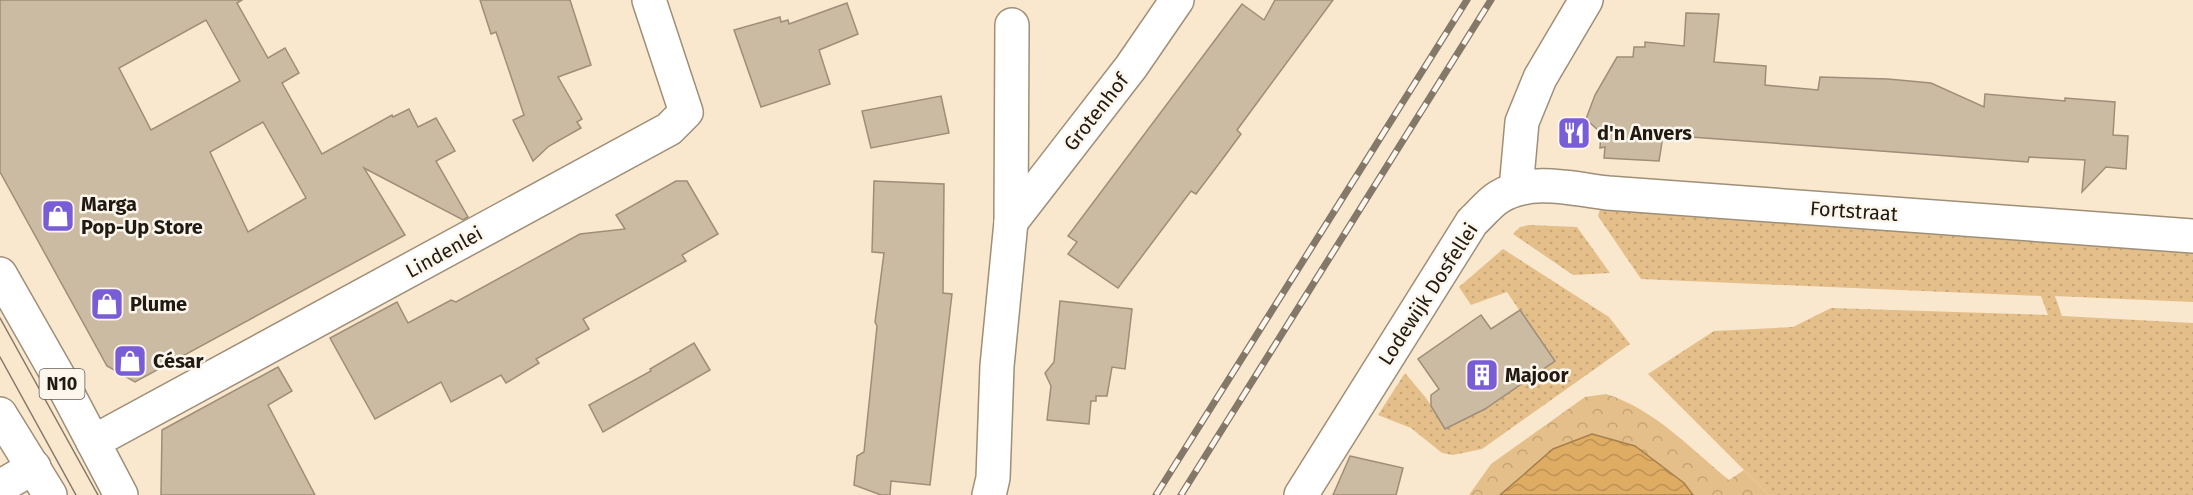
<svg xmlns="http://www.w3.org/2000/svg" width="2193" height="495" viewBox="0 0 2193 495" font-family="'Fira Sans',sans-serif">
<defs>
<pattern id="grass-dots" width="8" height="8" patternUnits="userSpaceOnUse" patternTransform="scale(1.5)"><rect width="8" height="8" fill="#e5bf8a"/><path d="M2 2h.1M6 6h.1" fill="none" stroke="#c4a476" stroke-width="1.8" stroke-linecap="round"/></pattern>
<pattern id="forest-crowns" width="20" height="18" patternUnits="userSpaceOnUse" patternTransform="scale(1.5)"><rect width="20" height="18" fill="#e5bf8a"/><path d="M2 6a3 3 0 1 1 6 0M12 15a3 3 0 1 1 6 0" fill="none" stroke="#c4a476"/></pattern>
<pattern id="water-waves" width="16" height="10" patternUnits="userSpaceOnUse" patternTransform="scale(1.5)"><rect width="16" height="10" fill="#dfac63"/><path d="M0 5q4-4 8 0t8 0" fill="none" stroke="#bf9355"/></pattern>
</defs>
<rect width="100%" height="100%" fill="#f9e7ce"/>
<g fill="url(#grass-dots)">
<path d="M 1601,206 L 2193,253 L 2193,302 L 2055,296 L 2062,316 L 2193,323 L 2193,495 L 1769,495 L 1648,374 L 1714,331 L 1793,327 L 1831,308 L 2048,315 L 2041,296 L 1641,279 L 1598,216 Z"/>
<path d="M 1529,225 L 1577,227 L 1610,273 L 1573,275 L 1513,234 L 1520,227 Z"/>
<path d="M 1503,249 L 1609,317 L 1630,344 L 1482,449 L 1453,455 L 1442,453 L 1411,428 L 1378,415 L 1405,373 L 1426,398 L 1446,428 L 1485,409 L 1554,361 L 1507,292 L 1471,305 L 1459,287 Z"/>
</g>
<path fill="url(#forest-crowns)" d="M 1606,394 C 1654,409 1690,448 1729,480 L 1744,470 L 1769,495 L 1693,495 L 1684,483 L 1524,473 L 1500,495 L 1469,495 L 1491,464 L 1585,397 Z"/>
<path fill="url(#water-waves)" stroke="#a6804b" stroke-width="1.5" d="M 1592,434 L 1635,446 L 1684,483 L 1693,495 L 1500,495 L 1553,449 Z"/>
<g fill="#ccbba3" stroke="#9e8e77" stroke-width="1.5" fill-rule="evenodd">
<path d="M 0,0 L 242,0 L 237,3 L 268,58 L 285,48 L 299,73 L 282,83 L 322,154 L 392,115 L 393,117 L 409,109 L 418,127 L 436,118 L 455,151 L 436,161 L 468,217 L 463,220 L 364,168 L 405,235 L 135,382 L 107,366 L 0,172 ZM 206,20 L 240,81 L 151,130 L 119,68 ZM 263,122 L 306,198 L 248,232 L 210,152 Z"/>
<path d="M 480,0 L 570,0 L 591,65 L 558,77 L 582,119 L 577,122 L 581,128 L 549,146 L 533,161 L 513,120 L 524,115 L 496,32 L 491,34 Z"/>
<path d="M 1275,0 L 1333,0 L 1237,130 L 1241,134 L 1218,165 L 1196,194 L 1191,191 L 1118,288 L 1068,254 L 1077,242 L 1068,236 L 1242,4 L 1264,20 Z"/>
<path d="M 847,3 L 858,34 L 819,50 L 830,84 L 761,107 L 734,30 L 780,17 L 781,22 L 788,20 L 789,24 Z"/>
<path d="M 1686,13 L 1719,14 L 1714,62 L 1766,66 L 1765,85 L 1818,90 L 1820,77 L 1888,79 L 1931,83 L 1984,107 L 1985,94 L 2065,101 L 2065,98 L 2115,102 L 2113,135 L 2128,136 L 2126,169 L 2106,167 L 2082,192 L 2085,160 L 2029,157 L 2028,162 L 1908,153 L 1677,136 L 1664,130 L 1659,161 L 1604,158 L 1605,147 L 1600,148 L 1601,133 L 1586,119 L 1595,95 L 1617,57 L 1633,57 L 1634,47 L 1645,47 L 1645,42 L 1684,46 Z"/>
<path d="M 941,96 L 949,133 L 871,148 L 862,111 Z"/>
<path d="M 676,181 L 687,181 L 718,234 L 682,255 L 686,261 L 583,319 L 589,329 L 536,359 L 539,363 L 506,383 L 501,375 L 451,402 L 441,382 L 375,419 L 330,338 L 397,302 L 408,323 L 451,300 L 456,302 L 580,234 L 625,229 L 616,215 Z"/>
<path d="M 874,181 L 944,184 L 943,293 L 952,294 L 930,485 L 891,481 L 890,495 L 881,495 L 854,485 L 857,456 L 864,452 L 877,326 L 875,322 L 884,253 L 872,252 Z"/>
<path d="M 1060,301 L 1132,309 L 1125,369 L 1112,367 L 1107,396 L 1096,396 L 1096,401 L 1091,401 L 1089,424 L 1047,420 L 1051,386 L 1045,373 L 1054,362 Z"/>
<path d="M 1520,310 L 1555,361 L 1485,409 L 1445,429 L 1431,406 L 1431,395 L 1439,389 L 1418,359 L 1481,315 L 1491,329 Z"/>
<path d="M 694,343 L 710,370 L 603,432 L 589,405 L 651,371 L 650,369 Z"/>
<path d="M 278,367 L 292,391 L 268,405 L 315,495 L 161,495 L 162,430 Z"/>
<path d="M 1350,456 L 1403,468 L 1396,495 L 1333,495 Z"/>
</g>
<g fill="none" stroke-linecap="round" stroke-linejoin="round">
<g stroke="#9f8f78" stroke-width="36">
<g id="street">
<path d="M 1516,189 L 1522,122 L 1540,78 L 1586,0"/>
<path d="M 1011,222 L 1131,67 L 1177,0"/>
<path d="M 93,442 L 669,129 L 686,112 L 649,0"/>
<path d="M 0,487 L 34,467"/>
<path d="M 989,495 L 993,478 L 997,366 L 1011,222 L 1012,25"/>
<path d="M 1301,495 L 1472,222 C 1481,214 1489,203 1499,197 C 1531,177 1573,189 1608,193 L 2193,236"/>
</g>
</g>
<g stroke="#9f8f78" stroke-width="36">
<g id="primary">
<path d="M 0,274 L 61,381 L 121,495"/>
<path d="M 0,414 L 50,495"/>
</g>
</g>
<use href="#street" stroke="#fff" stroke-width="33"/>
<use href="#primary" stroke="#fff" stroke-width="33"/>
<g stroke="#847868" stroke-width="1.5">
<path d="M 0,318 L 98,495"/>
<path d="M 0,357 L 76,495"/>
</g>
<g stroke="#847868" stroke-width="7">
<g id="rail">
<path d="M 1156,495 L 1467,0"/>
<path d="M 1181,495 L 1491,0"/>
</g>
</g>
<use href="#rail" stroke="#fdf6ec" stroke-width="4.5" stroke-dasharray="14" stroke-linecap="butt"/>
</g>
<defs>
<g id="restaurant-square" transform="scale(1.725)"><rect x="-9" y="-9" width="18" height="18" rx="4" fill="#785dd7" stroke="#fdf6ec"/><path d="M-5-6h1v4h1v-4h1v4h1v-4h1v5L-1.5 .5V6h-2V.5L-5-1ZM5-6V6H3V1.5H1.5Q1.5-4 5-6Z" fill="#fff"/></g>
<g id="shop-square" transform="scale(1.725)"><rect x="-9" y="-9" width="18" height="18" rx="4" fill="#785dd7" stroke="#fdf6ec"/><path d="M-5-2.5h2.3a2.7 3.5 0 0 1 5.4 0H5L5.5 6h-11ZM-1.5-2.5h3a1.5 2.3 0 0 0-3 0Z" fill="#fff"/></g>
<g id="building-square" transform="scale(1.725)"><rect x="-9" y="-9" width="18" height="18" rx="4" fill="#785dd7" stroke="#fdf6ec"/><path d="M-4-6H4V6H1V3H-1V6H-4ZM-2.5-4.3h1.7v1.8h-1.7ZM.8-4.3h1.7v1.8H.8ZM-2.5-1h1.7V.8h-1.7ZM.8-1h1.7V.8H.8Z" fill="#fff"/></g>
</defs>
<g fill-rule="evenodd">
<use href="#restaurant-square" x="1574" y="133"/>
<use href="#shop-square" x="58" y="216"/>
<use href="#shop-square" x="107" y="304"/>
<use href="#shop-square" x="130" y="361"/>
<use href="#building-square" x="1482" y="375"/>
</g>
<g text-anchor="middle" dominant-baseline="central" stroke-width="5" stroke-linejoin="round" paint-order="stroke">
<rect fill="#fdf6ec" stroke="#635c53" stroke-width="1.5" x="39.5" y="369" width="45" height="30" rx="4.5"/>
<g font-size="18" font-weight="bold" fill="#211a12">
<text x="62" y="384">N10</text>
</g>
<g font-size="20" fill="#211a12" stroke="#fdf6ec">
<text transform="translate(1096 112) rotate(-52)">Grotenhof</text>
<text transform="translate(1854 211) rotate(4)">Fortstraat</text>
<text transform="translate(444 252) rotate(-29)">Lindenlei</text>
<text transform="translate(1428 294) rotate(-57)">Lodewijk Dosfellei</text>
</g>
<g font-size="20" font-weight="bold" fill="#211a12" stroke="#fdf6ec" text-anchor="start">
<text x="1597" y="133">d'n Anvers</text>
<text x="81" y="204">Marga<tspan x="81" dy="23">Pop-Up Store</tspan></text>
<text x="130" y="304">Plume</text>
<text x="153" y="361">César</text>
<text x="1505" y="375">Majoor</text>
</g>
</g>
</svg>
